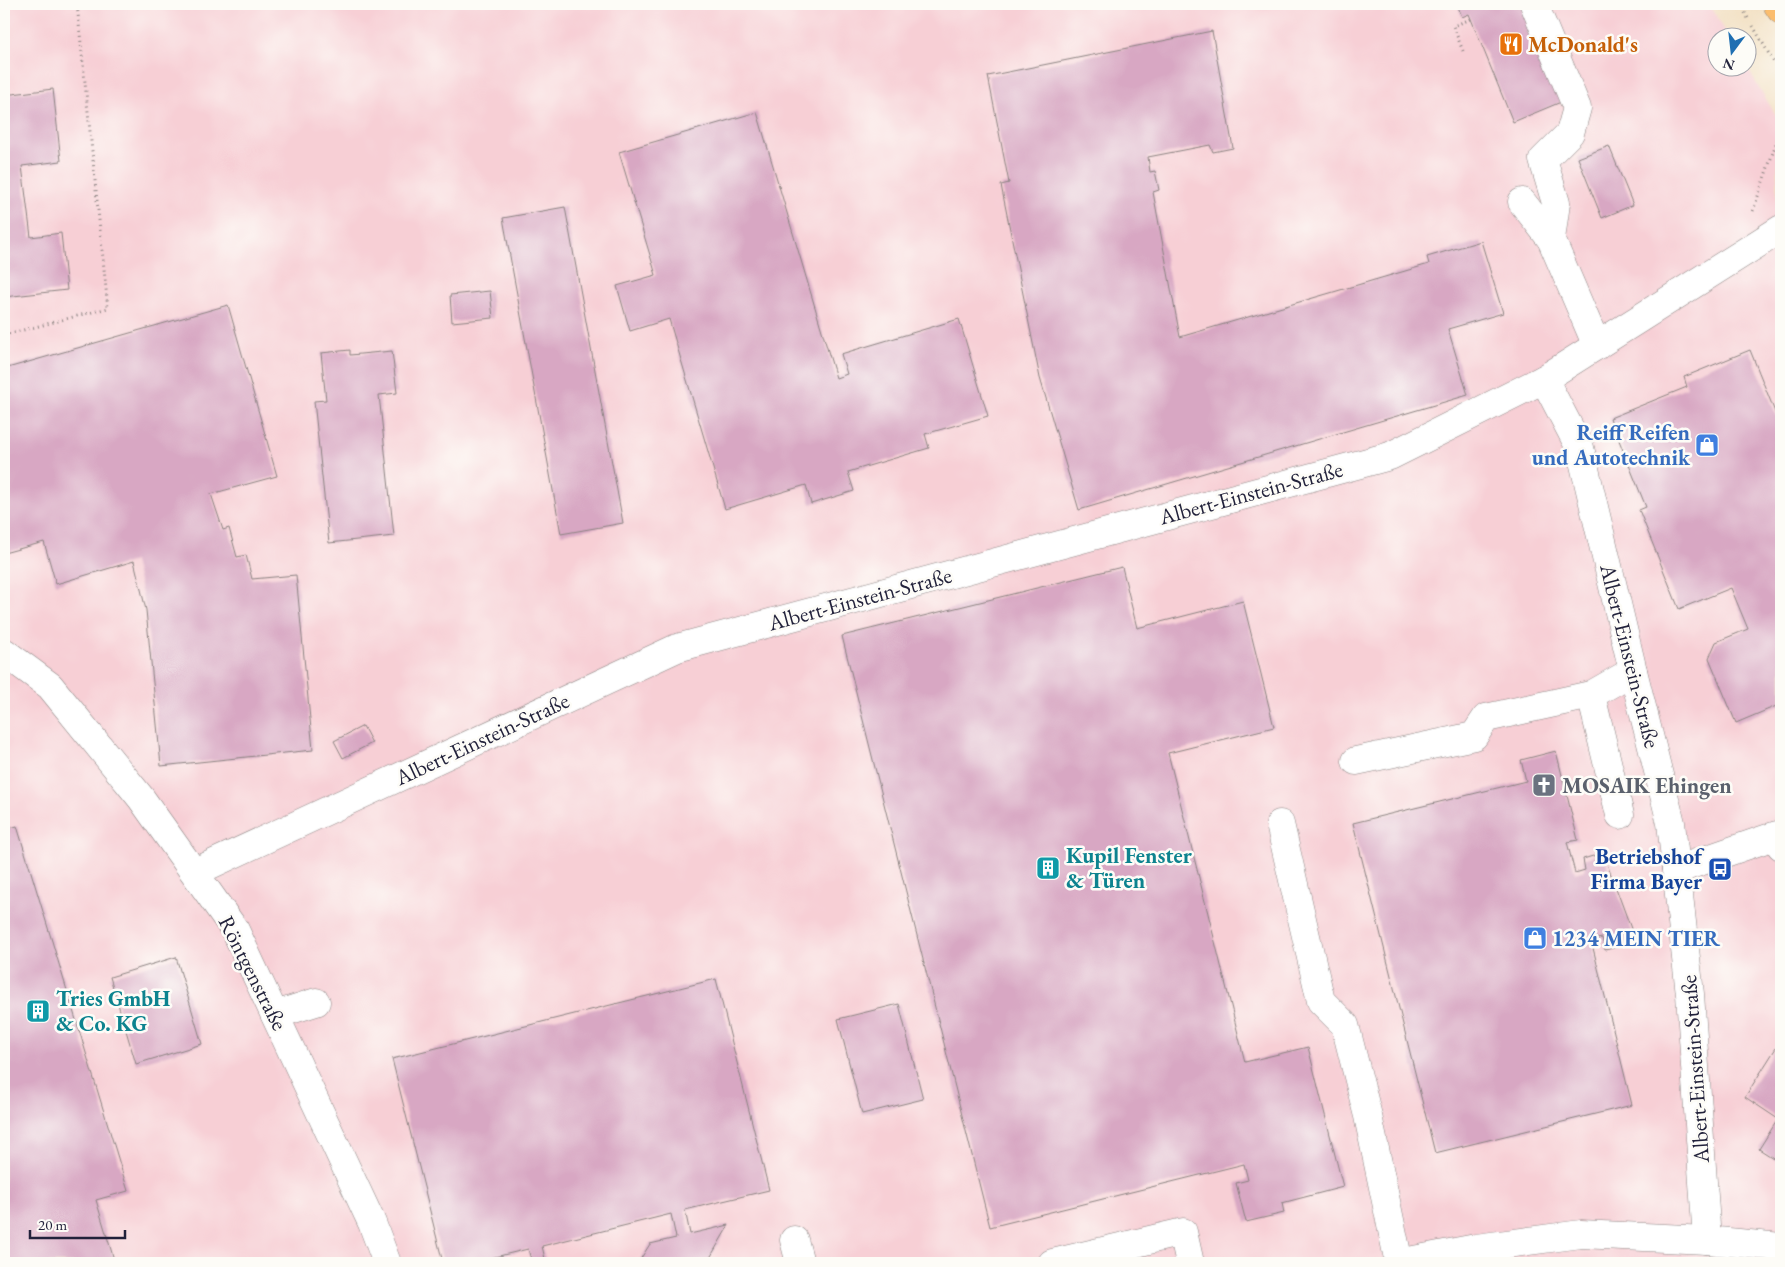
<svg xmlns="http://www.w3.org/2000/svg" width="1785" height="1267" viewBox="0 0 1785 1267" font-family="'EB Garamond',serif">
<rect width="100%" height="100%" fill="#fdfcf7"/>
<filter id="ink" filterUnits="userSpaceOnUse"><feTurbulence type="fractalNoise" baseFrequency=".02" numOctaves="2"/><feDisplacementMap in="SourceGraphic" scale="10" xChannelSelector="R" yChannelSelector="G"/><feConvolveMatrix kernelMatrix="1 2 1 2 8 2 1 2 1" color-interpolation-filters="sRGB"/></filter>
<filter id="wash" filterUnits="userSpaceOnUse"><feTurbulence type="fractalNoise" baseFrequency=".0096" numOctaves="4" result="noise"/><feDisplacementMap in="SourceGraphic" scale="20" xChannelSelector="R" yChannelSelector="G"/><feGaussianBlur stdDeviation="1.12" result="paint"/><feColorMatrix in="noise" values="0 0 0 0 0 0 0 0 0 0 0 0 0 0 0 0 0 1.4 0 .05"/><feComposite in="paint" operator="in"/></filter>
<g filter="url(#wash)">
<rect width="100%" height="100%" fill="#f3e1c5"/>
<path fill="#f7cfd5" d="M 4,4 L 1709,4 L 1729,37 L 1718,38 L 1718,68 L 1747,68 L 1779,120 L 1776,223 L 1781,227 L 1781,1263 L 4,1263 Z"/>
<g id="blocks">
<g fill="#d8a7c3">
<path d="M 1457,4 L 1525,4 L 1521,6 L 1561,102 L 1513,122 L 1469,14 L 1462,17 Z"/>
<path d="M 1212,31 L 1233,148 L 1213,152 L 1210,145 L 1148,157 L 1150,172 L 1155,171 L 1159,190 L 1153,192 L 1180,337 L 1429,264 L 1427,257 L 1481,241 L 1503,313 L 1448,329 L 1468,395 L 1079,510 L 1040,378 L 1001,185 L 1009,183 L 988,76 Z"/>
<path d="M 53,89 L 61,161 L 22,166 L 31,237 L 61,233 L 67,290 L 4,297 L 4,95 Z"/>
<path d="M 757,112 L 836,378 L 847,374 L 841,354 L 959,319 L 988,416 L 925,434 L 929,448 L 848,472 L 854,491 L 811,504 L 806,485 L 725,509 L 669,319 L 630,331 L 617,286 L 656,275 L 619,152 Z"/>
<path d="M 1609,146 L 1633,205 L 1602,218 L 1578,158 Z"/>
<path d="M 565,207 L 623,523 L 561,534 L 503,218 Z"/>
<path d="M 490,291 L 493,318 L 452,322 L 450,295 Z"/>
<path d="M 228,305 L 277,476 L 211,494 L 223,530 L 229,528 L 237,557 L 246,555 L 252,579 L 296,575 L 313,750 L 161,766 L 146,610 L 134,561 L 56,584 L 44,542 L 4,553 L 4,369 Z"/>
<path d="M 350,350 L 350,355 L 392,351 L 397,393 L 379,395 L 394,536 L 329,543 L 314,401 L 326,400 L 321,353 Z"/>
<path d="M 1750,350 L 1781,427 L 1781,704 L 1736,723 L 1709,658 L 1716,642 L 1748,629 L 1731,588 L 1679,609 L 1639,510 L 1646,507 L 1610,418 L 1687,387 L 1684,377 Z"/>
<path d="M 1122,567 L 1137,628 L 1243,601 L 1274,727 L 1168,753 L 1245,1062 L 1308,1047 L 1343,1187 L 1282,1203 L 1284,1213 L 1246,1222 L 1236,1183 L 1248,1180 L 1244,1164 L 990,1227 L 842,636 Z"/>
<path d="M 363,726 L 372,743 L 343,758 L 334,741 Z"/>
<path d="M 1556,751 L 1578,840 L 1567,842 L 1575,873 L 1585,870 L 1583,859 L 1603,853 L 1636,942 L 1605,950 L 1602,938 L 1591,940 L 1632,1105 L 1435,1153 L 1353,823 L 1526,781 L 1521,760 Z"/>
<path d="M 17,826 L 128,1191 L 96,1200 L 115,1263 L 4,1263 L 4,830 Z"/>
<path d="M 176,957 L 202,1044 L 136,1064 L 110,977 Z"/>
<path d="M 716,979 L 769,1190 L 685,1210 L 690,1234 L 729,1225 L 707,1263 L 638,1263 L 650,1244 L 676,1238 L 671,1214 L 542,1246 L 546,1263 L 532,1263 L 528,1249 L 470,1263 L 443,1263 L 392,1059 Z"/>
<path d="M 899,1004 L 923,1099 L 862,1114 L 838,1019 Z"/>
<path d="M 1781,1040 L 1781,1163 L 1759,1149 L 1778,1119 L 1745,1097 Z"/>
</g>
</g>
</g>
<g filter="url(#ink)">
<use href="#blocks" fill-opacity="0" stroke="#8a8280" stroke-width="1"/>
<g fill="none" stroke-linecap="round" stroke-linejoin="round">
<g stroke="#8a8280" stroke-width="29">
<g id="minor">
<path d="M 1534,4 L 1577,108 L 1570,133 L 1543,160 L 1556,203 L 1551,239"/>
<path d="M 1522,202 L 1551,239 L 1597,346"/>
<path d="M 1544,379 L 1580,448 L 1633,671 L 1671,823 L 1690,994 L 1707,1240"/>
<path d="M 4,652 L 50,686 L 141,798 L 235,930 L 372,1223 L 387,1263"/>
<path d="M 1591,695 L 1620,815"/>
<path d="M 1356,761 L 1474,736 L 1486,718 L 1591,695 L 1633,671"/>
<path d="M 1280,824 L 1321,1001 L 1345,1025 L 1368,1116 L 1399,1263"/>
<path d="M 1676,870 L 1777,835 L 1781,846"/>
<path d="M 195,872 L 677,648 L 1390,456 L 1544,379 L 1781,229"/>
<path d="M 275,1015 L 316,1002"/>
<path d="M 794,1240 L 800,1263"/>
<path d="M 1052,1263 L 1183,1232 L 1190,1263"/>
<path d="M 1398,1263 L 1476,1248 L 1581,1234 L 1707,1240 L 1781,1247"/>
</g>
</g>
<g stroke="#8a8280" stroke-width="29">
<path id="major" d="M 1777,4 L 1781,10"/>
</g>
<g stroke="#8a8280" stroke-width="3" stroke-dasharray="1 4" stroke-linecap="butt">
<path d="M 1740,4 L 1749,20"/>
<path d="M 1753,26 L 1781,75"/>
<path d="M 1463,51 L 1453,26 L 1471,19"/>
<path d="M 1753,211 L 1781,129"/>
<path d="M 4,335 L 108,308 L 77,4"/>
</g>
<use href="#minor" stroke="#fff" stroke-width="28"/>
<use href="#major" stroke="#fbbd6e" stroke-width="28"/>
</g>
</g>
<defs>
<g id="restaurant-square" transform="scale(1.25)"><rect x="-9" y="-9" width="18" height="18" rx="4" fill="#e8710a" stroke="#fdfcf7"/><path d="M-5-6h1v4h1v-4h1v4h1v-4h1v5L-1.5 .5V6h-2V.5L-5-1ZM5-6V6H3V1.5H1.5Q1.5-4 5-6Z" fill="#fff"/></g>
<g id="shop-square" transform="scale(1.25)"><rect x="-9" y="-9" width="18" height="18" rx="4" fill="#3f7fe0" stroke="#fdfcf7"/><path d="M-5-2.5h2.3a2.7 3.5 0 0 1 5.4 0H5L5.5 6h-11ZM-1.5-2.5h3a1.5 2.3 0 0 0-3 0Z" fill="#fff"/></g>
<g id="church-square" transform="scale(1.25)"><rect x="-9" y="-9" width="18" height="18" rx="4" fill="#6b7280" stroke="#fdfcf7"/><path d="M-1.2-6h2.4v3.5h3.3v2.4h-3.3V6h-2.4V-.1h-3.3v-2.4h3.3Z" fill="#fff"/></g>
<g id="building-square" transform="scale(1.25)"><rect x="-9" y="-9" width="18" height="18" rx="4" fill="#0f9aa8" stroke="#fdfcf7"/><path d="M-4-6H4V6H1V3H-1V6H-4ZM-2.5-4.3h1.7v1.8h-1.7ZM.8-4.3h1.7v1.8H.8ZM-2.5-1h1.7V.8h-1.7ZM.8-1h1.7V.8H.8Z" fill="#fff"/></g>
<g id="bus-square" transform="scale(1.25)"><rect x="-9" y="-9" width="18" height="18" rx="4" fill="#1a4fb4" stroke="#fdfcf7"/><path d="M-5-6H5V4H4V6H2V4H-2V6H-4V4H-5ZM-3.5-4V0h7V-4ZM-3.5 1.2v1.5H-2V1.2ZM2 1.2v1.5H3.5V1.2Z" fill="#fff"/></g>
</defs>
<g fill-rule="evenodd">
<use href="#restaurant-square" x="1511" y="44"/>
<use href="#shop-square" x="1707" y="445"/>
<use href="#church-square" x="1544" y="785"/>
<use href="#building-square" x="1048" y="868"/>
<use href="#bus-square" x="1720" y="869"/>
<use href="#shop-square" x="1535" y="938"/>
<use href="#building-square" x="38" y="1011"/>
</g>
<g text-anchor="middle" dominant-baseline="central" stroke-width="5" stroke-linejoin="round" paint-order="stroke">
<g font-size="22" font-weight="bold" fill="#c56008" stroke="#fdfcf7" text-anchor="start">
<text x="1528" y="44">McDonald's</text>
</g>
<g font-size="22" font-weight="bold" fill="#366cbe" stroke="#fdfcf7" text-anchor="end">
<text x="1690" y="432">Reiff Reifen<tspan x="1690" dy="25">und Autotechnik</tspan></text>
<text x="1552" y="938" text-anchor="start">1234 MEIN TIER</text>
</g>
<g font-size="22" fill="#22223b" stroke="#fdfcf7">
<text transform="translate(1251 493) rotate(-15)">Albert-Einstein-Straße</text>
<text transform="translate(860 599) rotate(-15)">Albert-Einstein-Straße</text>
<text transform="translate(1630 656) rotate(76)">Albert-Einstein-Straße</text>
<text transform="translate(482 739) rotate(-25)">Albert-Einstein-Straße</text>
<text transform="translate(253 973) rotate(63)">Röntgenstraße</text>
<text transform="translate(1695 1069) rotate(-94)">Albert-Einstein-Straße</text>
</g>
<g font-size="22" font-weight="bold" fill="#5b616d" stroke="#fdfcf7" text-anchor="start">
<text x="1562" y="785">MOSAIK Ehingen</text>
</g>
<g font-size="22" font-weight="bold" fill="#0d838f" stroke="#fdfcf7" text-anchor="start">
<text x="1066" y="855">Kupil Fenster<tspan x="1066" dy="25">&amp; Türen</tspan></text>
<text x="56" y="998">Tries GmbH<tspan x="56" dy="25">&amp; Co. KG</tspan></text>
</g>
<g font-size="22" font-weight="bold" fill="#164399" stroke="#fdfcf7" text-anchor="end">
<text x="1702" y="856">Betriebshof<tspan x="1702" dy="25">Firma Bayer</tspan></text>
</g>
</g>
<rect width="1785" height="1267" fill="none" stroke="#fdfcf7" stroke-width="20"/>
<g transform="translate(1732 52) rotate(195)"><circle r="24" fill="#fdfcf7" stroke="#a5a5ac"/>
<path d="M0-4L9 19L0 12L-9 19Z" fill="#1f6fb2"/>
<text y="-8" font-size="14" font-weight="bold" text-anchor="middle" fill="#22223b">N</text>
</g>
<path d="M30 1230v8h95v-8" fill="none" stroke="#22223b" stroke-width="2.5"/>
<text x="38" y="1230" font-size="15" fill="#22223b" stroke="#fdfcf7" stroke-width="4" paint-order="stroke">20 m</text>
</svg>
